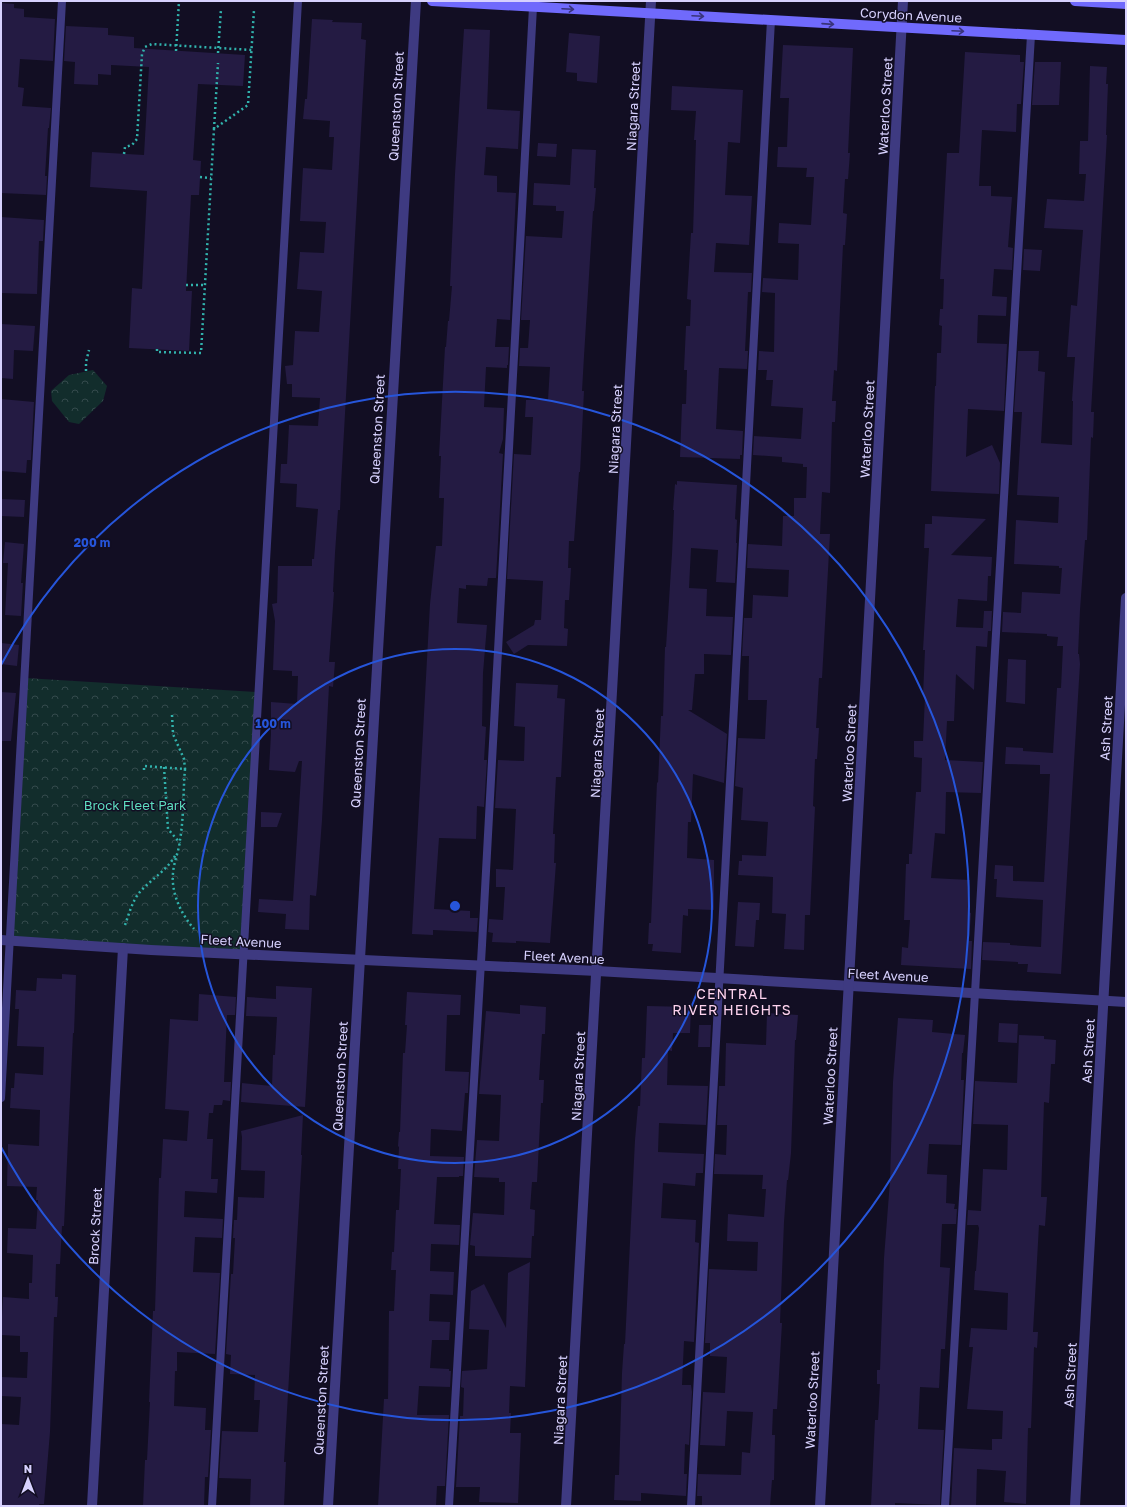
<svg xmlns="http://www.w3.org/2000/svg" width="1127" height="1507" viewBox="0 0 1127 1507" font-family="'Golos Text',sans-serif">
<defs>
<pattern id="forest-crowns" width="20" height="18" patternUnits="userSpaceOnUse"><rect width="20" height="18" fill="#122d2c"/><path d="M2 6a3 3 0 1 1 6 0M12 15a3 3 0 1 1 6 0" fill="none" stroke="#344a4c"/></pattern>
</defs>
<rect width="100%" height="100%" fill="#120e23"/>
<g fill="url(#forest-crowns)">
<path d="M 93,370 L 107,386 L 103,401 L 79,424 L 69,422 L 52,401 L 51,391 L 69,375 Z"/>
<path d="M 25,678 L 258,692 L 243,954 L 10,941 Z"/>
</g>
<g fill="#241b43">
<path d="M 1,3 L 14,4 L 14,8 L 24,9 L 24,17 L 55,19 L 53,61 L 20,59 L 18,87 L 24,88 L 22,106 L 51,108 L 49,128 L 48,128 L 45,176 L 47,176 L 46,195 L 1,193 Z"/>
<path d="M 312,19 L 333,20 L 332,22 L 362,23 L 361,39 L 366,40 L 341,485 L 340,510 L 338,510 L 335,553 L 333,592 L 334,592 L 329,662 L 335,662 L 333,687 L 329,686 L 322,820 L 317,887 L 316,896 L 310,895 L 309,930 L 285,929 L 286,914 L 258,912 L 259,899 L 293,901 L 302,761 L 299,761 L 295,772 L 269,770 L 271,734 L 271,702 L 297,704 L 298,676 L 292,676 L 292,671 L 273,670 L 275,621 L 272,604 L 277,603 L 278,566 L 312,566 L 312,559 L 314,559 L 318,509 L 296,507 L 297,484 L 280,483 L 281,464 L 287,464 L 289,425 L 318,426 L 320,398 L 292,397 L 292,384 L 287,384 L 285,366 L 293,365 L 295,331 L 319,332 L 322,291 L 297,289 L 300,252 L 324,253 L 326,222 L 300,221 L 303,168 L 332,170 L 334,137 L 329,137 L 330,121 L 303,119 L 305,99 L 307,99 Z"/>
<path d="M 66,26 L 108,28 L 108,35 L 134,37 L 134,48 L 245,55 L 243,86 L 198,84 L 193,160 L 201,161 L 199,195 L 191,195 L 186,291 L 192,291 L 189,351 L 129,348 L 132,288 L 142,289 L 147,191 L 90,187 L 92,152 L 144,155 L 149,67 L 111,65 L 111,75 L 98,74 L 98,85 L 74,84 L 75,62 L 64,61 Z"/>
<path d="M 464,29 L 490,30 L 487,109 L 520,111 L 518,149 L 486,147 L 484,175 L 497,176 L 497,192 L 516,193 L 510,320 L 497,319 L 495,347 L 509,347 L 508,365 L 507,365 L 507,368 L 486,367 L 484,407 L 504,408 L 503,439 L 499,453 L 503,454 L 496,578 L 488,578 L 487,586 L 466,585 L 466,589 L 459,588 L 457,623 L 487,625 L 483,673 L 482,726 L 486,727 L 484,760 L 487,760 L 484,807 L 477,806 L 476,839 L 439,838 L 434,909 L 470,911 L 470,918 L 478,918 L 477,932 L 433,930 L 433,935 L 412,934 L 430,604 L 436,546 L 442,546 L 444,498 L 439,498 L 441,456 L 439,456 L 445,347 L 446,347 L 448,321 L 449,321 L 452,286 L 450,286 L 455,174 Z"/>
<path d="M 569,33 L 600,36 L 597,83 L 577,81 L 577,73 L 566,72 Z"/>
<path d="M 783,45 L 853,48 L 848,153 L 850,153 L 848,179 L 845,179 L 843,213 L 847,214 L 845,245 L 843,245 L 837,371 L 834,370 L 832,401 L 836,401 L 835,422 L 832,422 L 830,493 L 822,492 L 820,534 L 830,534 L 822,678 L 819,678 L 816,728 L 819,728 L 817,759 L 815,759 L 813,806 L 815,807 L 810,915 L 805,915 L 804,950 L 784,949 L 786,914 L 772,913 L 773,877 L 738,875 L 739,861 L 742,861 L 742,855 L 766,856 L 768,822 L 741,820 L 743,788 L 735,786 L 738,738 L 765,739 L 767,700 L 748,700 L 749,656 L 742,656 L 744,618 L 752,618 L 753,595 L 788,597 L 789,570 L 747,568 L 748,544 L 782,546 L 783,516 L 794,516 L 794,498 L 806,498 L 807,467 L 803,467 L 803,464 L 782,462 L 782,457 L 753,455 L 754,436 L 801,439 L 803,408 L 771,406 L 773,380 L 766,380 L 767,370 L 758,370 L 759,351 L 774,352 L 775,293 L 762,292 L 763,278 L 798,280 L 799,244 L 778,243 L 779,223 L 811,225 L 814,177 L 806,177 L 807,168 L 777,167 L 778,147 L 787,147 L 789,98 L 780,98 Z"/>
<path d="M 965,52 L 1020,55 L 1020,62 L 1024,62 L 1021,104 L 1017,104 L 1016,132 L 982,130 L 979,186 L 991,186 L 991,196 L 1012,197 L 1008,247 L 1013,248 L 1012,270 L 994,269 L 992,296 L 1007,297 L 1006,316 L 978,315 L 977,343 L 1007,344 L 1004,411 L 968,409 L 966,457 L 992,445 L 1000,463 L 999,494 L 931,491 L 935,386 L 936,386 L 937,353 L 941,353 L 942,326 L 939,325 L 940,309 L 943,309 L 944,279 L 940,279 L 947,153 L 959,153 Z"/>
<path d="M 1035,62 L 1061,62 L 1059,105 L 1032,105 Z"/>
<path d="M 1090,66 L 1107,67 L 1106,84 L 1108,84 L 1106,135 L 1107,135 L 1091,412 L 1094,412 L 1093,438 L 1091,437 L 1087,540 L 1085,540 L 1080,610 L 1078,654 L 1079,654 L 1080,664 L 1061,974 L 1027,972 L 1028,964 L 1018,964 L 1018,962 L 982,960 L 983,942 L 1010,943 L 1010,945 L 1041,947 L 1043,900 L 996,897 L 997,879 L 994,879 L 995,865 L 1013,866 L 1013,881 L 1044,882 L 1050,774 L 1040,774 L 1040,765 L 1005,764 L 1006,747 L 1023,748 L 1023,751 L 1053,753 L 1057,688 L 1061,688 L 1063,646 L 1057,646 L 1058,637 L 1047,636 L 1047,634 L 1002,632 L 1003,612 L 1021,613 L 1022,592 L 1060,594 L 1062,568 L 1059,568 L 1059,566 L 1014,564 L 1016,520 L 1058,523 L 1059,497 L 1017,495 L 1022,412 L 1014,412 L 1018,351 L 1039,351 L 1038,371 L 1045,372 L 1041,443 L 1072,445 L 1073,401 L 1072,401 L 1075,357 L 1067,357 L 1071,305 L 1077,306 L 1083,230 L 1044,228 L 1047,199 L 1084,201 L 1086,174 L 1079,174 L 1080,141 L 1088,141 Z"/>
<path d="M 672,86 L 743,90 L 740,143 L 728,142 L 725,195 L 752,196 L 749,245 L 716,243 L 714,272 L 752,273 L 751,292 L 748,292 L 745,351 L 748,351 L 747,369 L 719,368 L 716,429 L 743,431 L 742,455 L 740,455 L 740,459 L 680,457 L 682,404 L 686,404 L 687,370 L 684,370 L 686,326 L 690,326 L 691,300 L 687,299 L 691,233 L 693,233 L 696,140 L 694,140 L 696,111 L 671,110 Z"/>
<path d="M 538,143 L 557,144 L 556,157 L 537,156 Z"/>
<path d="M 572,149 L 596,150 L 594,188 L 596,188 L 594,211 L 593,211 L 584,356 L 582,391 L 584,391 L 580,472 L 579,472 L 574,541 L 569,541 L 568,568 L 571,568 L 569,600 L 565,600 L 564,628 L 568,629 L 567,646 L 528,645 L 514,654 L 506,642 L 534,625 L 535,620 L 541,620 L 543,581 L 507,579 L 514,454 L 531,455 L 533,417 L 525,417 L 526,400 L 548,400 L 550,367 L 519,366 L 520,348 L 528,348 L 530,320 L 521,320 L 526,236 L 562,238 L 564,211 L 556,211 L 556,206 L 533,205 L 534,183 L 570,185 Z"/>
<path d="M 1,217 L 44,220 L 43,241 L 39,241 L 37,294 L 1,293 Z"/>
<path d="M 1024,249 L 1042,250 L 1040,271 L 1023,270 Z"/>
<path d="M 1,324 L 35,326 L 33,351 L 14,350 L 13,379 L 1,378 Z"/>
<path d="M 1,399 L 34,402 L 31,460 L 27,460 L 26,473 L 1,471 Z"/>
<path d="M 677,481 L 737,485 L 735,519 L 737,520 L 736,543 L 737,543 L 735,583 L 716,582 L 718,550 L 691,548 L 689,588 L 707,589 L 706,616 L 733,617 L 731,655 L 704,654 L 704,674 L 695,674 L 692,710 L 688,710 L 727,734 L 724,783 L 693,774 L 691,822 L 688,822 L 687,858 L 714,860 L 714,910 L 688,909 L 688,916 L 683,915 L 681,953 L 652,951 L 653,944 L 648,944 L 649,923 L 651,923 L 657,782 L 658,783 L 661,716 L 663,716 L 665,647 L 666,647 L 672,554 L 674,510 L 673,510 L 675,484 L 677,485 Z"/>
<path d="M 1,499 L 25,500 L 24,517 L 1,516 Z"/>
<path d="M 932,516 L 986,519 L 951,555 L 992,557 L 991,576 L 988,576 L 987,601 L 958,599 L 956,627 L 983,628 L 984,611 L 992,611 L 991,631 L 988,631 L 987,647 L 976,646 L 974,690 L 956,674 L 954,721 L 947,721 L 945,760 L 983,762 L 981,793 L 946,792 L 945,834 L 935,833 L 931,878 L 970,880 L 968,912 L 971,913 L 969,941 L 972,941 L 971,969 L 901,965 L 902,947 L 908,948 L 910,920 L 904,920 L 906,864 L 909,864 L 909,854 L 912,854 L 916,792 L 921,792 L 922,758 L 914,757 L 914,741 L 923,741 L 925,696 L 923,696 L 925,650 L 923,650 L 929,548 L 924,548 L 925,524 L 932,524 Z"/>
<path d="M 5,542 L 24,544 L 21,583 L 23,583 L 21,616 L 5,615 L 8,563 L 3,563 Z"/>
<path d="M 1,643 L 19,645 L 17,666 L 1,664 Z"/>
<path d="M 1008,659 L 1026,660 L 1025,704 L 1006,702 Z"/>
<path d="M 516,683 L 558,685 L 557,698 L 565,699 L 561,777 L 556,777 L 553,834 L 555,834 L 554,863 L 556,863 L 550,943 L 516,941 L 516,943 L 492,942 L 493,933 L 488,932 L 489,919 L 503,920 L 505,887 L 496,887 L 496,869 L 513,870 L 516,809 L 495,808 L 498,760 L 524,761 L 525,727 L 514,726 Z"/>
<path d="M 1,692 L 16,693 L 11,741 L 1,741 Z"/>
<path d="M 261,812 L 282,813 L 277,827 L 261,827 Z"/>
<path d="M 738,902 L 760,903 L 759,920 L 756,920 L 754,947 L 735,946 Z"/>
<path d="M 62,974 L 76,975 L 74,1033 L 73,1033 L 64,1226 L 62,1226 L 60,1264 L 56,1264 L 55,1297 L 58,1297 L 57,1317 L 54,1317 L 50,1432 L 44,1504 L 39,1504 L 39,1506 L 1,1506 L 1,1424 L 19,1425 L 21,1397 L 1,1396 L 1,1377 L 27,1378 L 28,1352 L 20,1352 L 20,1336 L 1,1335 L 3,1297 L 29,1299 L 29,1283 L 32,1283 L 33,1255 L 7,1253 L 8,1228 L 36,1229 L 38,1200 L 36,1200 L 37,1187 L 7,1186 L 8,1144 L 39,1146 L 40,1110 L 10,1108 L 11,1088 L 14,1088 L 15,1073 L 43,1075 L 44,1047 L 17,1046 L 19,1009 L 15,1009 L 16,990 L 36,991 L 37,978 L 62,979 Z"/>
<path d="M 276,986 L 312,988 L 305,1107 L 241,1102 L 242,1083 L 272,1086 L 273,1055 L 275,1055 L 277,1017 L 246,1016 L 247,997 L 276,999 Z"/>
<path d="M 407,992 L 461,995 L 460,1015 L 447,1015 L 445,1071 L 469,1072 L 468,1093 L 465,1093 L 462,1131 L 431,1129 L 430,1156 L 464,1157 L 463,1176 L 459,1176 L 459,1177 L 437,1177 L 434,1224 L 460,1225 L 459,1245 L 431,1244 L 430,1271 L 454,1272 L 453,1295 L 430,1294 L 429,1321 L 450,1322 L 449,1340 L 432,1340 L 430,1368 L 449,1369 L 449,1371 L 451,1371 L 450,1387 L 419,1386 L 417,1415 L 449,1415 L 445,1486 L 437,1486 L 436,1506 L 378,1506 L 384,1399 L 388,1399 L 389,1311 L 394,1311 L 396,1270 L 391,1270 L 392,1252 L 394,1252 L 396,1210 L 399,1210 L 401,1169 L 398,1169 L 399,1147 L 398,1146 L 399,1132 L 400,1132 L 403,1053 L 405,1053 L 407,1025 L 405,1025 Z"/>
<path d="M 199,994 L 236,997 L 235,1015 L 227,1015 L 224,1082 L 231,1082 L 230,1101 L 223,1100 L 222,1105 L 214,1105 L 213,1113 L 209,1113 L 207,1139 L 213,1139 L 211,1179 L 218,1179 L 217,1193 L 185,1191 L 184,1217 L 223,1219 L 222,1238 L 195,1237 L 193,1272 L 220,1273 L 215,1354 L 177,1352 L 177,1371 L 175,1371 L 174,1406 L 206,1408 L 205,1430 L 211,1430 L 208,1477 L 205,1477 L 204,1506 L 143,1506 L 145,1460 L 147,1460 L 150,1402 L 149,1402 L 153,1311 L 155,1311 L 159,1178 L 161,1178 L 163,1139 L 187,1141 L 189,1111 L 165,1109 L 170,1019 L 198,1021 Z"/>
<path d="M 520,1005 L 546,1007 L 545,1034 L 542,1034 L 539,1080 L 544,1080 L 543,1103 L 541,1103 L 537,1182 L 532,1182 L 530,1209 L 535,1210 L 534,1236 L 532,1236 L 531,1258 L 475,1256 L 475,1246 L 470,1245 L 473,1213 L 504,1215 L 505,1182 L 499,1182 L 499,1178 L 474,1177 L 477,1140 L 499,1141 L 501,1095 L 479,1094 L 486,1011 L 520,1014 Z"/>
<path d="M 647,1006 L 691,1007 L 690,1033 L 673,1033 L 672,1051 L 668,1050 L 667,1085 L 708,1086 L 706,1125 L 659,1123 L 658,1152 L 704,1154 L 703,1173 L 696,1173 L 695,1186 L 663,1183 L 661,1218 L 696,1220 L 695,1242 L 699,1243 L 694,1342 L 684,1341 L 682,1385 L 691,1385 L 692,1392 L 689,1445 L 685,1444 L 684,1474 L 687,1474 L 686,1496 L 641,1493 L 641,1501 L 614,1500 L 615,1475 L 619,1475 L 622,1373 L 624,1344 L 625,1344 L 635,1140 L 638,1106 L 640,1106 L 642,1058 L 645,1058 Z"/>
<path d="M 767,1013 L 798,1015 L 796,1040 L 795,1040 L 791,1153 L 788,1180 L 787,1180 L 784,1222 L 780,1323 L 782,1323 L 777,1409 L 773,1409 L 772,1435 L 775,1435 L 774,1480 L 772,1480 L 770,1506 L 702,1506 L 702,1496 L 697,1496 L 698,1474 L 741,1475 L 742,1452 L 750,1453 L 753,1412 L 727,1411 L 725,1446 L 700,1445 L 703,1392 L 725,1393 L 727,1357 L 710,1356 L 710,1343 L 705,1343 L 709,1269 L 757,1271 L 758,1242 L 727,1241 L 728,1214 L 764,1217 L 766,1189 L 762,1189 L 763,1175 L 714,1174 L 715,1154 L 726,1155 L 727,1125 L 717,1125 L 719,1086 L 725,1086 L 726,1043 L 766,1045 Z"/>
<path d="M 898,1018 L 933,1020 L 932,1032 L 965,1035 L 963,1053 L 962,1053 L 961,1080 L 964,1080 L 961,1145 L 929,1144 L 927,1174 L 947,1175 L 946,1203 L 955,1204 L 954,1209 L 957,1209 L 956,1224 L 942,1224 L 940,1267 L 950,1268 L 945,1349 L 941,1349 L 939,1388 L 920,1387 L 918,1429 L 944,1430 L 940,1505 L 895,1503 L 895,1506 L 871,1506 L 875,1420 L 878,1420 L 880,1384 L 877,1384 L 877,1370 L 880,1370 L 884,1258 L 890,1181 L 893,1082 Z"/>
<path d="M 999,1023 L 1018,1024 L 1017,1043 L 998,1042 Z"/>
<path d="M 699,1025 L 711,1025 L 710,1047 L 698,1047 Z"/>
<path d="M 1019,1035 L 1044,1036 L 1044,1039 L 1056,1040 L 1055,1064 L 1051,1064 L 1049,1103 L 1044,1102 L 1041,1197 L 1047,1197 L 1045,1226 L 1039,1225 L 1033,1332 L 1038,1332 L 1037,1348 L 1034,1347 L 1031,1428 L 1028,1428 L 1026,1504 L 1004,1502 L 1006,1471 L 977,1469 L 976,1506 L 951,1506 L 954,1448 L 992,1450 L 992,1439 L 1002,1439 L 1003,1411 L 967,1409 L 973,1347 L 969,1347 L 971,1328 L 1007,1330 L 1008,1293 L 974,1290 L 975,1271 L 976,1271 L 979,1228 L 978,1225 L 967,1225 L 968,1210 L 981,1211 L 983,1169 L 1007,1170 L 1008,1125 L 973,1124 L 975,1081 L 1017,1083 Z"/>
<path d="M 303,1115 L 301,1155 L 302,1155 L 284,1462 L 286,1462 L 284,1506 L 250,1506 L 251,1479 L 219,1478 L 222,1431 L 258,1432 L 260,1400 L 254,1400 L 255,1375 L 230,1374 L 231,1355 L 226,1354 L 231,1274 L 233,1274 L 235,1238 L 233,1238 L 234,1220 L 237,1220 L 238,1197 L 264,1198 L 265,1171 L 241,1170 L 242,1137 L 241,1131 Z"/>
<path d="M 530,1262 L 525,1387 L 510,1386 L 509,1413 L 511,1413 L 510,1433 L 521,1433 L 518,1503 L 479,1502 L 480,1487 L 456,1487 L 460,1416 L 463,1416 L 464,1388 L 461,1387 L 462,1371 L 487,1369 L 489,1330 L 469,1329 L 471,1291 L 484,1284 L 506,1328 L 508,1273 Z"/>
</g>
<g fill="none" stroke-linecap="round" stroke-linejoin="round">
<g stroke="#31b2ac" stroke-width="2.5" stroke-dasharray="2 3" stroke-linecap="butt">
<path d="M 176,51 L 179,1"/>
<path d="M 218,53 L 221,9"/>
<path d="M 214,129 L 218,63"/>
<path d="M 124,154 L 125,147 L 132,145 L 137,139 L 142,54 L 145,47 L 152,44 L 252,50"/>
<path d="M 200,177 L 211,178"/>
<path d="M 186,285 L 205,285"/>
<path d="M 157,349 L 157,352 L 201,353 L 214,129 L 248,105 L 254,10"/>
<path d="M 86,371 L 86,362 L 89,350"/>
<path d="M 172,715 L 173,734 L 184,759 L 185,769"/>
<path d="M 164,767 L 168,829 L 180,843"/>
<path d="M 144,770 L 144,766 L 185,769 C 183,792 184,816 180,840 C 179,851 174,861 173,873 C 171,893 181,914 194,929"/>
<path d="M 125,925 C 129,914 132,902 139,893 C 151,879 168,870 176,854"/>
</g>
<g stroke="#3e3a81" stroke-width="8">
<path d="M 1,1098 L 62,1"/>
<path d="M 212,1506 L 298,1"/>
<path d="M 449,1506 L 482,945 L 533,7"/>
<path d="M 691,1506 L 771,20"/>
<path d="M 945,1506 L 1031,35"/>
</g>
<g stroke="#3e3a81" stroke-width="10">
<path d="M 1,940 L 151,950 L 597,971 L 1126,1002"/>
<path d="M 92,1506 L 123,948"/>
<path d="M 328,1506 L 416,1"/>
<path d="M 566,1506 L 651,1"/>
<path d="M 820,1506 L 903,1"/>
<path d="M 1075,1506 L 1126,598"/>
</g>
<g stroke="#706afc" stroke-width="10">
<path d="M 432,1 L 1126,40"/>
<path d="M 1075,1 L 1126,4"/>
</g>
</g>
<defs><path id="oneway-shaft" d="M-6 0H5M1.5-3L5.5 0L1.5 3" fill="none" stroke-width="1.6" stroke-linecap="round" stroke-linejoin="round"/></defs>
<g stroke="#38337a">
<use href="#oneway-shaft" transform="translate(568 9) rotate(3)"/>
<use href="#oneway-shaft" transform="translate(698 16) rotate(3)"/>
<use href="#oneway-shaft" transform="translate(828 24) rotate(4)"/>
<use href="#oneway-shaft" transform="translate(958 31) rotate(3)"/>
</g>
<g fill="none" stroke="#2655da" stroke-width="2">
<circle cx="455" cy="906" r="257"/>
<path d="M1 665A514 514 0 1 1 1 1147"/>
</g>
<g text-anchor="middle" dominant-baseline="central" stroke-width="3" stroke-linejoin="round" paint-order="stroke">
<g font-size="13" fill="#d7d1fe" stroke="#120e23">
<text transform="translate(911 15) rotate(3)">Corydon Avenue</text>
<text transform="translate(396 106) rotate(-87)">Queenston Street</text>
<text transform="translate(633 106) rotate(-87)">Niagara Street</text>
<text transform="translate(885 106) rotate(-87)">Waterloo Street</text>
<text transform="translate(377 429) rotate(-87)">Queenston Street</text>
<text transform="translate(615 429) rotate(-87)">Niagara Street</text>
<text transform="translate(867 429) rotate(-87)">Waterloo Street</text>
<text transform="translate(1106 728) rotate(-87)">Ash Street</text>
<text transform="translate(358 753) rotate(-87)">Queenston Street</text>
<text transform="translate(597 753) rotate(-87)">Niagara Street</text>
<text transform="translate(849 753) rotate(-87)">Waterloo Street</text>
<text transform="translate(241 941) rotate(3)">Fleet Avenue</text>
<text transform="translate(564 957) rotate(3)">Fleet Avenue</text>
<text transform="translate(888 975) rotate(3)">Fleet Avenue</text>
<text transform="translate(1088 1051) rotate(-87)">Ash Street</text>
<text transform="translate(340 1076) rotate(-87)">Queenston Street</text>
<text transform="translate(578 1076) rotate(-87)">Niagara Street</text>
<text transform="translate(830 1076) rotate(-87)">Waterloo Street</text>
<text transform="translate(95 1226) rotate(-87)">Brock Street</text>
<text transform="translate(1070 1375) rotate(-87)">Ash Street</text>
<text transform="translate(321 1400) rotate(-87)">Queenston Street</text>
<text transform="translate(560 1400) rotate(-87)">Niagara Street</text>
<text transform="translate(812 1400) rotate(-87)">Waterloo Street</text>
</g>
<g font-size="13" fill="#5eddbf" stroke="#120e23">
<text x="135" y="805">Brock Fleet Park</text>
</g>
<g font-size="14" letter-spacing="1" fill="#fed3ee" stroke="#120e23">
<text x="732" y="993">CENTRAL<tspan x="732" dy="16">RIVER HEIGHTS</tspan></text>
</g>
</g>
<circle cx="455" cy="906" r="6" fill="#2655da" stroke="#120e23" stroke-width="2"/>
<g font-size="12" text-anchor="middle" font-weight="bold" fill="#2655da" stroke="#120e23" stroke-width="3" stroke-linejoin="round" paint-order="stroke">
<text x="92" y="547">200 m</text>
<text x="273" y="728">100 m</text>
</g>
<rect width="1127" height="1507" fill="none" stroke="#d7d1fe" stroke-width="4"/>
<g transform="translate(28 1479)" stroke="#120e23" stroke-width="3" paint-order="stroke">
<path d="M0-3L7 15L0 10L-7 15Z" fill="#d7d1fe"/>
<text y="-6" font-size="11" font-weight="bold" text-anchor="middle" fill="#d7d1fe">N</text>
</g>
</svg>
